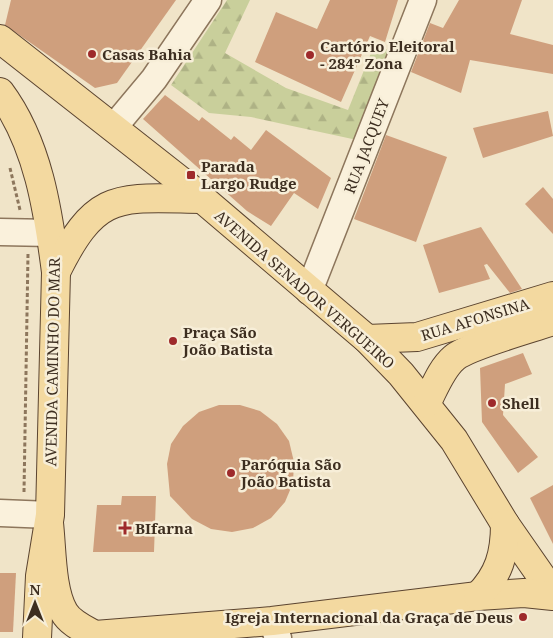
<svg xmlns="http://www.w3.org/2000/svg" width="553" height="638" viewBox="0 0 553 638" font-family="'Noto Serif',serif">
<defs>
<pattern id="forest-firs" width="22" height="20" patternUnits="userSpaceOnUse" patternTransform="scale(1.25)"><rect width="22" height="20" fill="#c9cf9b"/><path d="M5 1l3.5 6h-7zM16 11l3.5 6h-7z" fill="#aeb285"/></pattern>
</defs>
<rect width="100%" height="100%" fill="#f0e4c8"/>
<path fill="url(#forest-firs)" d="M 227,0 L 250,0 L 225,53 L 286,88 L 348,110 L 373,48 L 392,50 L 357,140 L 251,117 L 209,113 L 171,85 Z"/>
<g fill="#cf9f7d">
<path d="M 11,0 L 176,0 L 117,83 L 95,88 L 5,25 Z"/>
<path d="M 330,0 L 398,0 L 385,42 L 370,36 L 341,102 L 255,62 L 276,12 L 317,29 Z"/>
<path d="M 459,0 L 522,0 L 510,34 L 553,45 L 553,74 L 470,60 L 461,93 L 411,72 L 430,23 L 443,28 Z"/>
<path d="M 165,95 L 199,121 L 202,117 L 231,140 L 234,136 L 251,150 L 266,130 L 331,178 L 318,209 L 294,193 L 271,226 L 247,211 L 143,119 Z"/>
<path d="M 548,111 L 553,136 L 483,158 L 473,128 Z"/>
<path d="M 386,135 L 447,157 L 416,242 L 354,219 Z"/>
<path d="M 543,187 L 553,199 L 553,234 L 525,204 Z"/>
<path d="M 481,227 L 522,289 L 510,293 L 487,264 L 484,265 L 490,279 L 439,293 L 423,245 Z"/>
<path d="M 523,353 L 532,374 L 505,384 L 503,415 L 538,457 L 518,473 L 482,422 L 480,368 Z"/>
<path d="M 219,405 L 240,405 L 260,411 L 277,424 L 289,441 L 294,462 L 293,483 L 285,502 L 271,518 L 253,528 L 232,532 L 211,529 L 192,519 L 170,496 L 167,464 L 171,444 L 183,426 L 199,412 Z"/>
<path d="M 553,485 L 553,544 L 530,498 Z"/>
<path d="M 122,496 L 156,496 L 154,552 L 93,552 L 97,505 L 121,505 Z"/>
<path d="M 0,573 L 16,573 L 13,632 L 0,632 Z"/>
</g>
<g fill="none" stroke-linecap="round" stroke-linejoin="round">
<g stroke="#8d765c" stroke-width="29">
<g id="minor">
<path d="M 113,128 L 154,79 L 208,0"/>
<path d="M 0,232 L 51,233"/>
<path d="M 309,291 L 423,0"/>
<path d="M 0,513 L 50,515"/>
<path d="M 272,621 L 278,638"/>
</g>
</g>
<g stroke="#5b4430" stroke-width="30">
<g id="major">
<path d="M 0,39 L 186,185 L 367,339 L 401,374 L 454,440 L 505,524 L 553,593"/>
<path d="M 0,92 C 38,143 48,210 56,272 L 50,515 L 40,576 L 37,638"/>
<path d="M 56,272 C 97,189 118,198 203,199"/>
<path d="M 367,339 L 417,337 L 553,296"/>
<path d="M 426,404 C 434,389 441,369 454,358 C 467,346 533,328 553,321"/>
<path d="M 49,523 C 52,549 51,590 64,612 C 70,623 84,629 95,635 L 272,621 L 478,596 L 524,593 L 553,596"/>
<path d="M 478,596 C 499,575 505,554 505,524"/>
</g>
</g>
<g stroke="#8d765c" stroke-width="3" stroke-dasharray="4 2.5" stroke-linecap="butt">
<path d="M 10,168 L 20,210"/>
<path d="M 24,492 L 28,254"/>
</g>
<use href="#minor" stroke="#faf1dc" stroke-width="26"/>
<use href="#major" stroke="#f3d9a0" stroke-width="28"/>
</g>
<g fill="#9e2a2b" stroke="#f7eed8" stroke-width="2">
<circle cx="92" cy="54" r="5"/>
<circle cx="310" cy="55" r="5"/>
<rect x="186" y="170" width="10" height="10" rx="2.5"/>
<circle cx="173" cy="341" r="5"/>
<circle cx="492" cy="403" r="5"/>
<circle cx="231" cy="473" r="5"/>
<path d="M122.5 520.5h5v5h5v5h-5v5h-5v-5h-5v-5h5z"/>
<circle cx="523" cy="617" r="5"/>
</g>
<g text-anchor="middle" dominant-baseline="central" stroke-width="5" stroke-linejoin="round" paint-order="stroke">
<g font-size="15" font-weight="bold" fill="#3d2e20" stroke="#f7eed8" text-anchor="start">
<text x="320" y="46">Cartório Eleitoral<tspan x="320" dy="17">- 284º Zona</tspan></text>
<text x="102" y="54">Casas Bahia</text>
<text x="201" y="166">Parada<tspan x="201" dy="17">Largo Rudge</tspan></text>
<text x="183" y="332">Praça São<tspan x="183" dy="17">João Batista</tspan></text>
<text x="502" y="403">Shell</text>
<text x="241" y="464">Paróquia São<tspan x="241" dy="17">João Batista</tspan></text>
<text x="135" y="528">BIfarna</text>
<text x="513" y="617" text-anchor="end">Igreja Internacional da Graça de Deus</text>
</g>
<g font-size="15" fill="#3d2e20" stroke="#f7eed8">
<text transform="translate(366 146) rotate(-69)">RUA JACQUEY</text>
<text transform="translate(305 289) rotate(41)">AVENIDA SENADOR VERGUEIRO</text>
<text transform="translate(475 319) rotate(-17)">RUA AFONSINA</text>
<text transform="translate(52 362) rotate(-89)">AVENIDA CAMINHO DO MAR</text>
</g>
</g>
<g transform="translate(35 603)" stroke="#f7eed8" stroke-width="4" paint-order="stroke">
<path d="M0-4L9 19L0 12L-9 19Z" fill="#3d2e20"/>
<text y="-8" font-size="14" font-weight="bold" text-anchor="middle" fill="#3d2e20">N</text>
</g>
</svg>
